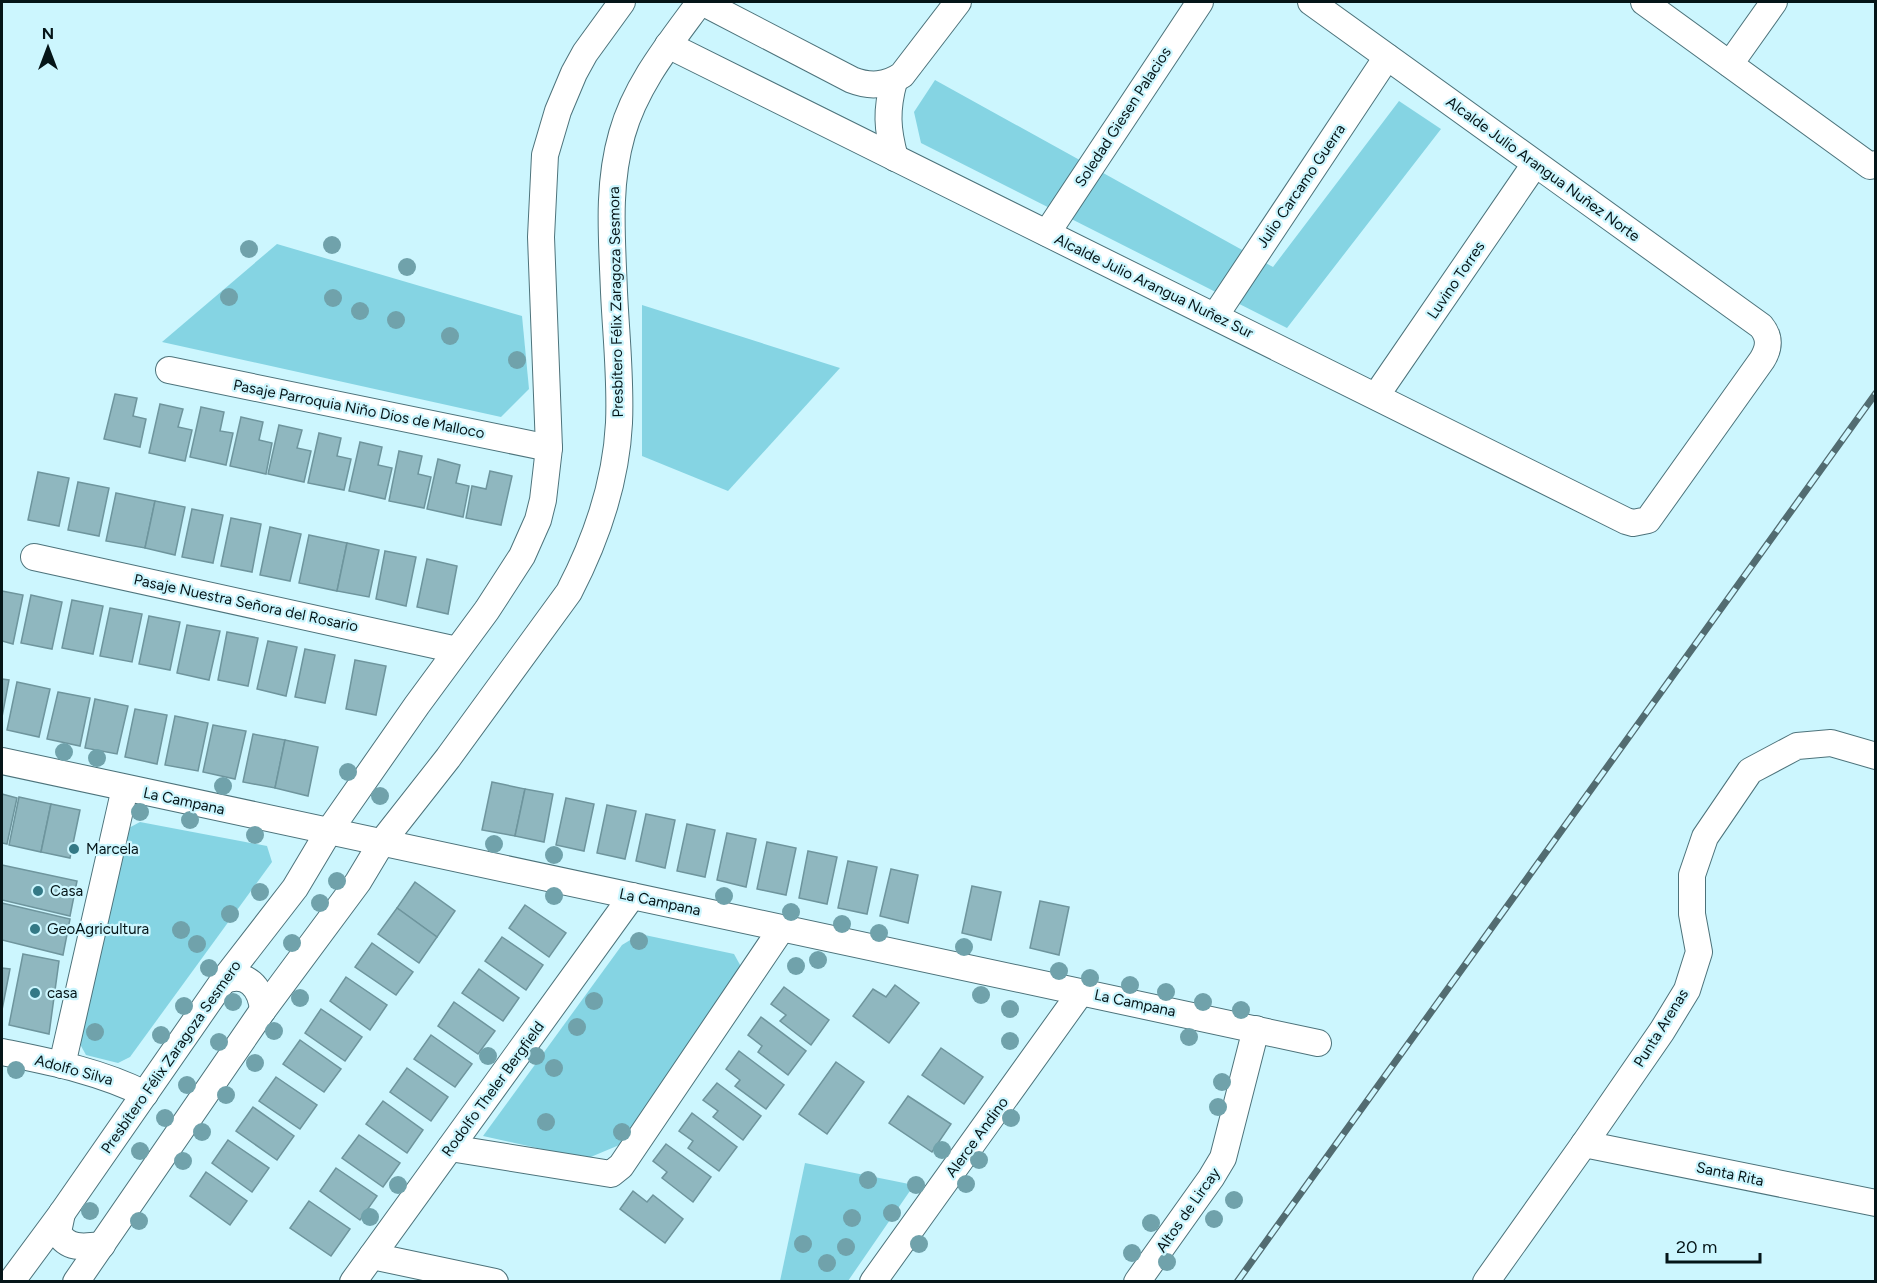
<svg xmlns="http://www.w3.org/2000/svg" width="1877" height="1283" viewBox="0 0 1877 1283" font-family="Figtree,sans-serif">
<rect width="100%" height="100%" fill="#ccf6fe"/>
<g fill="#85d4e3">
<path d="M 935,80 L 1273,267 L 1399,101 L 1441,129 L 1287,328 L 921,143 L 914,112 Z"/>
<path d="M 277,244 L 522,316 L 529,389 L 501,417 L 162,342 Z"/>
<path d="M 642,305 L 840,368 L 728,491 L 642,456 Z"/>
<path d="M 140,822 L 267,846 L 272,862 L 130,1057 L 118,1063 L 86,1055 L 75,1035 L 125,830 Z"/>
<path d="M 640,934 L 734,954 L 744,972 L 624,1143 L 586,1159 L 483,1136 L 622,945 Z"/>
<path d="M 805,1163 L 914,1185 L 848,1281 L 780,1281 Z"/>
</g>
<g fill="#8fb7bf" stroke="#6e959d" stroke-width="1.5">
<path d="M 115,394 L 137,398 L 133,416 L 146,419 L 140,447 L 104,439 Z"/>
<path d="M 160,404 L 183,409 L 178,427 L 192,430 L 185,461 L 149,453 Z"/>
<path d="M 201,407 L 224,412 L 220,431 L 233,433 L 226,465 L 190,457 Z"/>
<path d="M 241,417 L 263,422 L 259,440 L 272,443 L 266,474 L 230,466 Z"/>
<path d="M 279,425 L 302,430 L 297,448 L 311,451 L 304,482 L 268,474 Z"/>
<path d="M 319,433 L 341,438 L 337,456 L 351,459 L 344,490 L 308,483 Z"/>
<path d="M 360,442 L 382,447 L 378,465 L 392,468 L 385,499 L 349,491 Z"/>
<path d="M 399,451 L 422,456 L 418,474 L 431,477 L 424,508 L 389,501 Z"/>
<path d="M 438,459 L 460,465 L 456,483 L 469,486 L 463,517 L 427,509 Z"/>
<path d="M 490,471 L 512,476 L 501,525 L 466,518 L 472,486 L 486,489 Z"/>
<path d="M 38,472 L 69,478 L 59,526 L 28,520 Z"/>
<path d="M 78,482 L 109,488 L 99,536 L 68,530 Z"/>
<path d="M 116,493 L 155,501 L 145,548 L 106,541 Z"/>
<path d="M 155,501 L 185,507 L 175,555 L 145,548 Z"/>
<path d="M 192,509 L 223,515 L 213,563 L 182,557 Z"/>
<path d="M 231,518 L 261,524 L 252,572 L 221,566 Z"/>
<path d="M 270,527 L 301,534 L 290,581 L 260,575 Z"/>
<path d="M 309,535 L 347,543 L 337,591 L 299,583 Z"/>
<path d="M 347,543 L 379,550 L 369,597 L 337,591 Z"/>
<path d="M 385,551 L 416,557 L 406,606 L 376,599 Z"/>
<path d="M 427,559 L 457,566 L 448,614 L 417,607 Z"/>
<path d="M 2,591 L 23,595 L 13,644 L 2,641 Z"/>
<path d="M 31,595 L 62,602 L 52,649 L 21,643 Z"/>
<path d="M 72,600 L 103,606 L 93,654 L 62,648 Z"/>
<path d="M 110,608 L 142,614 L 132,662 L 100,656 Z"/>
<path d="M 149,616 L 180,622 L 170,670 L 139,664 Z"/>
<path d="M 187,625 L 220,631 L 209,680 L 177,673 Z"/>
<path d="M 227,632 L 258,638 L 248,686 L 218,680 Z"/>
<path d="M 268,641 L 297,647 L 286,696 L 257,689 Z"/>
<path d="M 305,649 L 335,655 L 325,703 L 295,697 Z"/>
<path d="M 355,660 L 386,666 L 376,715 L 346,709 Z"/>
<path d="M 2,679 L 9,680 L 2,717 Z"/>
<path d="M 17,682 L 50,689 L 39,737 L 7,730 Z"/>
<path d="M 58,692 L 90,698 L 80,746 L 47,739 Z"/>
<path d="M 95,699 L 128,706 L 117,754 L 85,748 Z"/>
<path d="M 135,709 L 167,715 L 157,764 L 125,757 Z"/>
<path d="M 175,716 L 208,723 L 198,771 L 165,765 Z"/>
<path d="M 213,725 L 246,731 L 235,779 L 203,772 Z"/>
<path d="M 253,734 L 285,740 L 275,788 L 243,782 Z"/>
<path d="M 285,740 L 318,747 L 308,796 L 275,788 Z"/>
<path d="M 492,782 L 525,789 L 515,836 L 482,830 Z"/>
<path d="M 525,789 L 553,794 L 544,842 L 515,836 Z"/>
<path d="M 2,794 L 17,798 L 7,844 L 2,843 Z"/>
<path d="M 19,797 L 51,804 L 41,852 L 9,845 Z"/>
<path d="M 566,798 L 594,804 L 584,851 L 556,845 Z"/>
<path d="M 51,804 L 80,810 L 70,858 L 41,852 Z"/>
<path d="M 607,805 L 636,811 L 625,859 L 597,853 Z"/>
<path d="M 646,814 L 675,820 L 665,868 L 636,861 Z"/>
<path d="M 687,824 L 715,830 L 705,877 L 677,871 Z"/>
<path d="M 727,833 L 756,839 L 746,887 L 717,880 Z"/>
<path d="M 767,842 L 796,848 L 786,895 L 757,889 Z"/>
<path d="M 808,851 L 837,857 L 827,904 L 799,898 Z"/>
<path d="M 848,861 L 877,867 L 867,914 L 838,908 Z"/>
<path d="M 2,865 L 77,881 L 70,916 L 2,900 Z"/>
<path d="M 891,869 L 918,875 L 908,923 L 880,916 Z"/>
<path d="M 415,882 L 455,911 L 437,937 L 397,908 Z"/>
<path d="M 972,886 L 1001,892 L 991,940 L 962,933 Z"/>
<path d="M 1040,901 L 1069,907 L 1059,955 L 1030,948 Z"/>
<path d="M 2,903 L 70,919 L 63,955 L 2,940 Z"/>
<path d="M 525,905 L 566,933 L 549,957 L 509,928 Z"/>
<path d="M 397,908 L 437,937 L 419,963 L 378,934 Z"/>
<path d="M 502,937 L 543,965 L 526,990 L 485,961 Z"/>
<path d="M 372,943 L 413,972 L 396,995 L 355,967 Z"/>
<path d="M 23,954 L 59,961 L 49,1034 L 9,1025 Z"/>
<path d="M 2,968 L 10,969 L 2,1010 Z"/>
<path d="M 479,969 L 519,998 L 503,1021 L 462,993 Z"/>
<path d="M 346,977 L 387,1005 L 370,1030 L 330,1001 Z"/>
<path d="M 895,985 L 919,1003 L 889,1043 L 853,1016 L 873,989 L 886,997 Z"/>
<path d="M 784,987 L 829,1020 L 811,1045 L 780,1021 L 786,1015 L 771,1004 Z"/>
<path d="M 454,1002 L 495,1031 L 478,1054 L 438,1026 Z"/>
<path d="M 321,1009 L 362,1037 L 345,1061 L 305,1033 Z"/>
<path d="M 761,1017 L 806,1051 L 788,1075 L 758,1052 L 762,1046 L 748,1035 Z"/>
<path d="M 431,1035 L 472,1064 L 455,1087 L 414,1059 Z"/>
<path d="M 300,1040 L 341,1069 L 324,1092 L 283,1064 Z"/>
<path d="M 941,1048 L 983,1077 L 964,1104 L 922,1075 Z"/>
<path d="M 739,1051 L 784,1085 L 766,1109 L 735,1086 L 740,1080 L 726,1069 Z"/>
<path d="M 836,1062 L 864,1082 L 827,1134 L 799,1114 Z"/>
<path d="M 407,1068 L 448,1097 L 431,1121 L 390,1092 Z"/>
<path d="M 276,1077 L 317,1105 L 300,1129 L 259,1101 Z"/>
<path d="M 717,1083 L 761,1116 L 743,1140 L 713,1117 L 718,1111 L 703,1100 Z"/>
<path d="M 908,1096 L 951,1124 L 932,1152 L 889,1123 Z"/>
<path d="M 383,1101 L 423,1130 L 407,1153 L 366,1124 Z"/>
<path d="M 253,1107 L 294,1136 L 277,1160 L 236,1131 Z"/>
<path d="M 692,1113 L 737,1147 L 719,1171 L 688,1148 L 693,1141 L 679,1131 Z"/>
<path d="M 359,1135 L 400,1163 L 383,1187 L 342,1158 Z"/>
<path d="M 228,1140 L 269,1168 L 252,1192 L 212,1163 Z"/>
<path d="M 666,1144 L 711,1177 L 693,1202 L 662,1178 L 667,1172 L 653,1161 Z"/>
<path d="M 336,1168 L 377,1196 L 360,1220 L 320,1191 Z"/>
<path d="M 206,1172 L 247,1201 L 230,1225 L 190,1196 Z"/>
<path d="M 633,1191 L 647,1202 L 653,1195 L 683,1219 L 665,1243 L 620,1209 Z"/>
<path d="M 309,1201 L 350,1229 L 331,1256 L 290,1228 Z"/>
</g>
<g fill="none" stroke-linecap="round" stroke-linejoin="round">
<g stroke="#4d737b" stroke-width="28">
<g id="minor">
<path d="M 702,2 L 852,80 C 870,87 886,86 902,75 L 958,2"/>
<path d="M 1644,2 L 1870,166 L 1876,164"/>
<path d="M 668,45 L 1626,521 L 1633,523 L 1648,520 L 1762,360 C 1770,347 1770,337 1761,326 L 1311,2"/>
<path d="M 1730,64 L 1774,2"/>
<path d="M 894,81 C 886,110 887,129 895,158"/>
<path d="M 1047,233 L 1200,2"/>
<path d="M 1215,316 L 1387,57"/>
<path d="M 169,370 L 549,448"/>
<path d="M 1376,396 L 1535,164"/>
<path d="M 34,557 L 457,650"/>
<path d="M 2,761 L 1318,1043"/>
<path d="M 223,981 C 247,970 261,988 263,1010"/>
<path d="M 2,1052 C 51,1062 99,1071 145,1094"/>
<path d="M 62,1065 L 125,788"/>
<path d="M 1584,1144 L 1876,1203"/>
<path d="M 450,1148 L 611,1174 L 621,1166 L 782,928"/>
<path d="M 62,1213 L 58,1232 C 67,1250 85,1247 102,1245"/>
<path d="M 372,1256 L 495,1282"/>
<path d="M 11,1282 L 62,1213 L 223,981 L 295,888 L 329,831 L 417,705 L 487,610 L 522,556 L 538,520 L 543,500 L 549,448 L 541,237 L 545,155 L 558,111 L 574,73 L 585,53 L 622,2"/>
<path d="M 76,1282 L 263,1010 L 358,882 L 382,842 L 448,758 L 569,592 C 596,540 616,483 619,423 C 621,380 616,335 614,292 C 612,238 607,186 622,134 C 636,84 670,43 700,2"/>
<path d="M 353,1282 L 632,896"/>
<path d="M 873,1282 L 1081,992"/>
<path d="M 1137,1282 L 1211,1178 L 1223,1158 L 1256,1029"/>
<path d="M 1486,1282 L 1584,1144 L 1662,1031 L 1687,990 L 1699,952 L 1692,914 L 1692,875 L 1705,837 L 1750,771 L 1797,746 L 1831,743 L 1876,756"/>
</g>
</g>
<use href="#minor" stroke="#fff" stroke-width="26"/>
<g stroke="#526c71" stroke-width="7">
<path id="rail" d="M 1237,1282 L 1876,393"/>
</g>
<use href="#rail" stroke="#ccf6fe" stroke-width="4.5" stroke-dasharray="14" stroke-linecap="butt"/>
</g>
<g fill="#70a2ab">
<circle cx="332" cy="245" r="9"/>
<circle cx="249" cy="249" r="9"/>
<circle cx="407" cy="267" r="9"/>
<circle cx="229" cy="297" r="9"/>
<circle cx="333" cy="298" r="9"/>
<circle cx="360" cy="311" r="9"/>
<circle cx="396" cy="320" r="9"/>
<circle cx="450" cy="336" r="9"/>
<circle cx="517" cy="360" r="9"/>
<circle cx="64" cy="752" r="9"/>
<circle cx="97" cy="758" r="9"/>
<circle cx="348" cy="772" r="9"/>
<circle cx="223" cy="786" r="9"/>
<circle cx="380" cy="796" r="9"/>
<circle cx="140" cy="812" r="9"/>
<circle cx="190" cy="820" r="9"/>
<circle cx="255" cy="835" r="9"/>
<circle cx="494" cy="844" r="9"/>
<circle cx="554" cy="855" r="9"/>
<circle cx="337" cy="881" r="9"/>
<circle cx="260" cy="892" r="9"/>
<circle cx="554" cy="896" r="9"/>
<circle cx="724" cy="896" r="9"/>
<circle cx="320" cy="903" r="9"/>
<circle cx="791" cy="912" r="9"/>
<circle cx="230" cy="914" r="9"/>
<circle cx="842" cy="924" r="9"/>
<circle cx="181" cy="930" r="9"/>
<circle cx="879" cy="933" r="9"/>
<circle cx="639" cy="941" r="9"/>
<circle cx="292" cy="943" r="9"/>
<circle cx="197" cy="944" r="9"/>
<circle cx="964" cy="947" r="9"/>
<circle cx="818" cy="960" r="9"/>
<circle cx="796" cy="966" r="9"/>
<circle cx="209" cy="968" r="9"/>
<circle cx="1059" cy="971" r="9"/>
<circle cx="1090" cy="978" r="9"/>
<circle cx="1130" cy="985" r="9"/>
<circle cx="1166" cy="992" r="9"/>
<circle cx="981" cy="995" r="9"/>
<circle cx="300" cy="998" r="9"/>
<circle cx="594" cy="1001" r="9"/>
<circle cx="233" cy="1002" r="9"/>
<circle cx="1203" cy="1002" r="9"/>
<circle cx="184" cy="1006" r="9"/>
<circle cx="1010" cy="1009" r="9"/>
<circle cx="1241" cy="1010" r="9"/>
<circle cx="577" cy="1027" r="9"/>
<circle cx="274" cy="1031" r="9"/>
<circle cx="95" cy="1032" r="9"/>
<circle cx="161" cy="1035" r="9"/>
<circle cx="1189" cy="1037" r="9"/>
<circle cx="1010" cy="1041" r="9"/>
<circle cx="219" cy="1042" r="9"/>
<circle cx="488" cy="1056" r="9"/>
<circle cx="536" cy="1056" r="9"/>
<circle cx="255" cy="1063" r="9"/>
<circle cx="554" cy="1068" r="9"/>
<circle cx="16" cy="1070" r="9"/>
<circle cx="1222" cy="1082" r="9"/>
<circle cx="187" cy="1085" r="9"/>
<circle cx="226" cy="1095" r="9"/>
<circle cx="1218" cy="1107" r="9"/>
<circle cx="165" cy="1118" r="9"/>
<circle cx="1011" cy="1118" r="9"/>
<circle cx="546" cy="1122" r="9"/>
<circle cx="202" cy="1132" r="9"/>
<circle cx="622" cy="1132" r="9"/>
<circle cx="942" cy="1150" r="9"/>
<circle cx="140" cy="1151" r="9"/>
<circle cx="979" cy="1160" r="9"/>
<circle cx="183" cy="1161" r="9"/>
<circle cx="868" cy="1180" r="9"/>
<circle cx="966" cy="1184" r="9"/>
<circle cx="398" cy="1185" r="9"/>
<circle cx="916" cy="1185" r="9"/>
<circle cx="1234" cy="1200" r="9"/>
<circle cx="90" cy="1211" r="9"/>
<circle cx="892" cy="1213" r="9"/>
<circle cx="370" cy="1217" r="9"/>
<circle cx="852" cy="1218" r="9"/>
<circle cx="1214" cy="1219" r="9"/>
<circle cx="139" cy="1221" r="9"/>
<circle cx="1151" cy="1223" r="9"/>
<circle cx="803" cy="1244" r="9"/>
<circle cx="919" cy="1244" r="9"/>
<circle cx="846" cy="1247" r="9"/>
<circle cx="1132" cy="1253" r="9"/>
<circle cx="1167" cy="1262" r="9"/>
<circle cx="827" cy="1263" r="9"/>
</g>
<g fill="#337986" stroke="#ccf6fe" stroke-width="2">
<circle cx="74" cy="849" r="6"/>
<circle cx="38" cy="891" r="6"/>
<circle cx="35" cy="929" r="6"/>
<circle cx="35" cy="993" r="6"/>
</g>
<g text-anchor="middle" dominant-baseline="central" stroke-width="4.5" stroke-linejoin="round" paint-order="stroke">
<g font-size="15" fill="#051518" stroke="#ccf6fe">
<text transform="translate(1123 117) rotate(-57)">Soledad Giesen Palacios</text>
<text transform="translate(1543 169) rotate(36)">Alcalde Julio Arangua Nuñez Norte</text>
<text transform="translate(1301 186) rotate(-56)">Julio Carcamo Guerra</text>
<text transform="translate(1456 280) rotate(-56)">Luvino Torres</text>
<text transform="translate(1154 286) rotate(26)">Alcalde Julio Arangua Nuñez Sur</text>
<text transform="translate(616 302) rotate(-91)">Presbítero Félix Zaragoza Sesmora</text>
<text transform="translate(359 409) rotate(11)">Pasaje Parroquia Niño Dios de Malloco</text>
<text transform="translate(246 603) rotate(12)">Pasaje Nuestra Señora del Rosario</text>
<text transform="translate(184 801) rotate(12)">La Campana</text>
<text transform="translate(660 902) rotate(12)">La Campana</text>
<text transform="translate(1135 1003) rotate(12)">La Campana</text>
<text transform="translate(1661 1028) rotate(-58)">Punta Arenas</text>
<text transform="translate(171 1057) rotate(-55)">Presbítero Félix Zaragoza Sesmero</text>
<text transform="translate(74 1070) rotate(15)">Adolfo Silva</text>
<text transform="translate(493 1089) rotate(-54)">Rodolfo Theler Bergfield</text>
<text transform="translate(977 1137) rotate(-54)">Alerce Andino</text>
<text transform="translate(1730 1174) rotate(12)">Santa Rita</text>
<text transform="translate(1188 1210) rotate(-55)">Altos de Lircay</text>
</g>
<g font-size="15" fill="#051518" stroke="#ccf6fe" text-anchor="start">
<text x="86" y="849">Marcela</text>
<text x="50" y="891">Casa</text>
<text x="47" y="929">GeoAgricultura</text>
<text x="47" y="993">casa</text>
</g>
</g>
<rect width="1877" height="1283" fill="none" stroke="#051518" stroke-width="6"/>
<g transform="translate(48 48)" stroke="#ccf6fe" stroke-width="4.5" paint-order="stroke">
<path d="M0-4.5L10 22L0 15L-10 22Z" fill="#051518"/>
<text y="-9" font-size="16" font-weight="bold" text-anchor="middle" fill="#051518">N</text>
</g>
<path d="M1667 1253v9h93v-9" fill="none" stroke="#051518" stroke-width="3"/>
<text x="1676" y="1253" font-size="18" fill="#051518" stroke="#ccf6fe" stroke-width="4.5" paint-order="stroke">20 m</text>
</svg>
